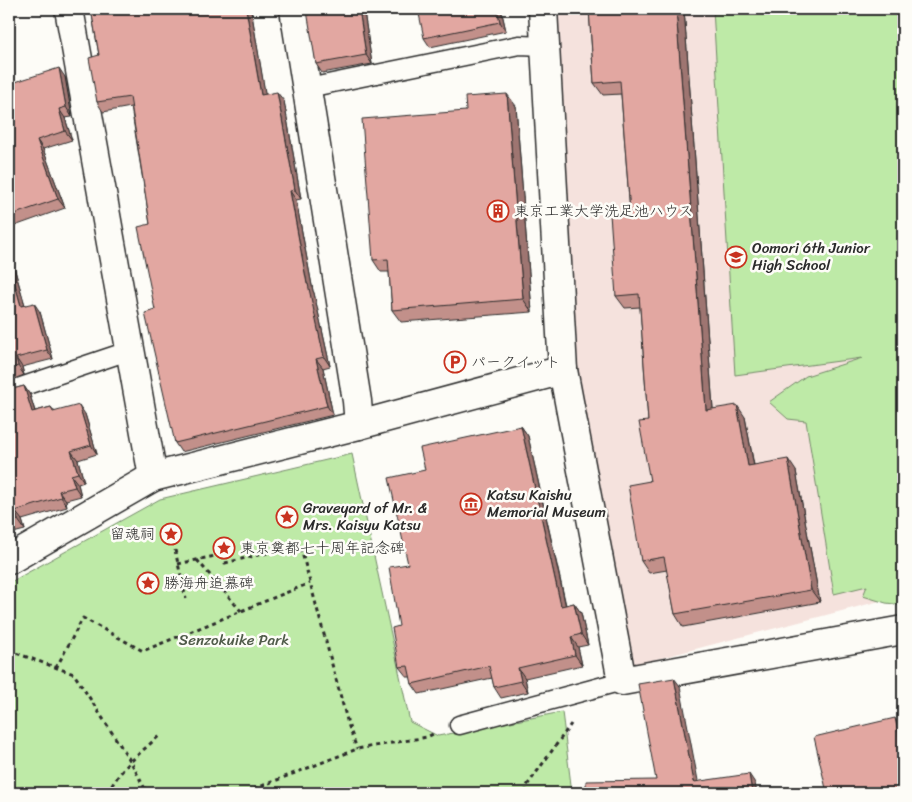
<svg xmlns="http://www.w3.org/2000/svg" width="912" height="802" viewBox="0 0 912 802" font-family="Sriracha,'Klee One',sans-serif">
<rect width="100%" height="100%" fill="#fdfcf7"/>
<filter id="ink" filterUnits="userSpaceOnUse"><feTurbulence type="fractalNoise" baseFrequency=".02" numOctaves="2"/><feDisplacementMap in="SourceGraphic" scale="10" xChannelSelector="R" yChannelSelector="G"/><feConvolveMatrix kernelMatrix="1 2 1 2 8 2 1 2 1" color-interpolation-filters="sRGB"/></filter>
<g filter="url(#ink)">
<path fill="#f5e2dd" d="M 556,9 L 903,9 L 903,595 L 630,666 L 575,358 Z"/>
<g fill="#beeaa7" stroke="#748a69">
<path d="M 713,9 L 903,9 L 903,605 L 886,603 L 863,596 L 867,586 L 834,594 L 806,421 L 788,419 L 769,402 L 806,376 L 862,358 L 735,375 Z"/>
<path d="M 352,454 L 410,722 L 438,736 L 562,712 L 572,793 L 9,793 L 9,583 L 160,499 Z"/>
</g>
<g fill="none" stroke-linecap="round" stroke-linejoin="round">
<g stroke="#2b2b2b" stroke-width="21">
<g id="lane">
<path d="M 308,88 L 519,45 L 545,46"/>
<path d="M 9,391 L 131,350"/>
<path d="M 459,725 L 622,681"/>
</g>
</g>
<g stroke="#2b2b2b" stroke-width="31">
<g id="street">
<path d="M 69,9 L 153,477"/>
<path d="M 294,9 L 357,401 L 359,425"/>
<path d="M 543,9 L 563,370 L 622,681 L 903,630"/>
<path d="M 9,560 L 153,477 L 359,425 L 563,370"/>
</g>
</g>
<g stroke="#2b2b2b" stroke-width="3" stroke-dasharray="4 4" stroke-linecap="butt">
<path d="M 175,550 L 186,599"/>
<path d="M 197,560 L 241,611"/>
<path d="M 178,564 L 224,554 L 225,563 L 300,545 L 348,724 L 357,749"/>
<path d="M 9,653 L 13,652 L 74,674 L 131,762 L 147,793"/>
<path d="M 56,668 L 83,618 L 143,651 L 310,583"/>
<path d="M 108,793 C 119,769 140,753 159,736"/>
<path d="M 247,793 L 264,785 L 357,749 L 427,737 L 433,734"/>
<path d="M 526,793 L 526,787 L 571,724"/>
</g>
<use href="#lane" stroke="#fdfcf7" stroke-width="18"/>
<use href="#street" stroke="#fdfcf7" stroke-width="28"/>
</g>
<g fill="#c2908a" stroke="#2b2b2b">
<path d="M 91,9 L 251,9 L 265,94 L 284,101 L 301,199 L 296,200 L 313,291 L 314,293 L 330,366 L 323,368 L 333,415 L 181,452 L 175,443 L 155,310 L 150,224 L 131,107 L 103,112 L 97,102 L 99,55 Z"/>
<path d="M 362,9 L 364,12 L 372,64 L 322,73 L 316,64 L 310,11 Z"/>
<path d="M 501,9 L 506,31 L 430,47 L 424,38 Z"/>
<path d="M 589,9 L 684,9 L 713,409 L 745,417 L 754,465 L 796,471 L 820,602 L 683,627 L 675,614 L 667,570 L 649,573 L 641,561 L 650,481 L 648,421 L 640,307 L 625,308 L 616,296 L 630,212 L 621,94 L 603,95 L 594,83 Z"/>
<path d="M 65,77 L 72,117 L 65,118 L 72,140 L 43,149 L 65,208 L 9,228 L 9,84 Z"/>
<path d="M 516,106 L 532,312 L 401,322 L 392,310 L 389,272 L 381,272 L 373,260 L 466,111 Z"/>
<path d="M 9,250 L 25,305 L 40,312 L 53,359 L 22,367 L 24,375 L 9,381 Z"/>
<path d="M 24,386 L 30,395 L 35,411 L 51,407 L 55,412 L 85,414 L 97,454 L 78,460 L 84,482 L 78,484 L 81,496 L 66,500 L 67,507 L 22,520 L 25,530 L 9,534 L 9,390 Z"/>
<path d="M 521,426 L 528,436 L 566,605 L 574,603 L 581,613 L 588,645 L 578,647 L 582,665 L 525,678 L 528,692 L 501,698 L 494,687 L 492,678 L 419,694 L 412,684 L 411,677 L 407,677 L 399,667 L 408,564 L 425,470 Z"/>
</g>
<g fill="#9e7571" stroke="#2b2b2b">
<path d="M 246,9 L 251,9 L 267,104 L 261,95 Z"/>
<path d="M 359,9 L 362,9 L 364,12 L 372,64 L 366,55 Z"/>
<path d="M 497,9 L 501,9 L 506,31 L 500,22 Z"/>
<path d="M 676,9 L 684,9 L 714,423 L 706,410 Z"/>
<path d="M 59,68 L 65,77 L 72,117 L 66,107 Z"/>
<path d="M 277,92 L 284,101 L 301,199 L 295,190 Z"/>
<path d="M 507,94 L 516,106 L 532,312 L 523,299 Z"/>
<path d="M 59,109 L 65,118 L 72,140 L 65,131 Z"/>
<path d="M 37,140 L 43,149 L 65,208 L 58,199 Z"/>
<path d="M 290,191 L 296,200 L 313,291 L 314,293 L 330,366 L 324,357 L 307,284 Z"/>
<path d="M 9,250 L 28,316 L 21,306 L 9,263 Z"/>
<path d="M 34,303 L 40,312 L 53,359 L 47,350 Z"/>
<path d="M 16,358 L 22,367 L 24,375 L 18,366 Z"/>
<path d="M 316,359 L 323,368 L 333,415 L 327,406 Z"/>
<path d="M 24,386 L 30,395 L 38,422 L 32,412 Z"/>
<path d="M 79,405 L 85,414 L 97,454 L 91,445 Z"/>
<path d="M 737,405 L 745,417 L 756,478 L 748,466 Z"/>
<path d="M 521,426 L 528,436 L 568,616 L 561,606 Z"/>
<path d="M 71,451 L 78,460 L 84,482 L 78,473 Z"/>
<path d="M 788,459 L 796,471 L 820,602 L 811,590 Z"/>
<path d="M 71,475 L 78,484 L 81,496 L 75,487 Z"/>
<path d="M 59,491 L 66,500 L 67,507 L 61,497 Z"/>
<path d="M 15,511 L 22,520 L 25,530 L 18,520 Z"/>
<path d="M 574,603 L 581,613 L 588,645 L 581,634 Z"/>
<path d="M 571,637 L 578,647 L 582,665 L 575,655 Z"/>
<path d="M 518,668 L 525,678 L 528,692 L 521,681 Z"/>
<path d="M 674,678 L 680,686 L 700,791 L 694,782 Z"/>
<path d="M 895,718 L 903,731 L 903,754 Z"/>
<path d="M 749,774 L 755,783 L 757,793 L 752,793 Z"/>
</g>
<g fill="#e2a7a1" stroke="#2b2b2b">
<path d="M 91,9 L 246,9 L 261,95 L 277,92 L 295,190 L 290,191 L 307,284 L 308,284 L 324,357 L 316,359 L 327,406 L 175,443 L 145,313 L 155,310 L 138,227 L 150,224 L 130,97 L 97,102 L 89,58 L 99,55 Z"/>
<path d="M 309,9 L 359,9 L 366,55 L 316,64 L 307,11 L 310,11 Z"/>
<path d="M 418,9 L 497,9 L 500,22 L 424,38 Z"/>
<path d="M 589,9 L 676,9 L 706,410 L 737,405 L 748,466 L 788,459 L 811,590 L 675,614 L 664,557 L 641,561 L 628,485 L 650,481 L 639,422 L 648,421 L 639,294 L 616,296 L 610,214 L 630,212 L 620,81 L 594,83 Z"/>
<path d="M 59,68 L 66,107 L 59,109 L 65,131 L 37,140 L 58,199 L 9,216 L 9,84 Z"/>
<path d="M 507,94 L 523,299 L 392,310 L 388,259 L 373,260 L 362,119 L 466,111 L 465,97 Z"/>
<path d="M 9,263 L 21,306 L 34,303 L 47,350 L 16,358 L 18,366 L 9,369 Z"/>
<path d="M 24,386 L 32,412 L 51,407 L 53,412 L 79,405 L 91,445 L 71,451 L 78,473 L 71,475 L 75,487 L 59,491 L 61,497 L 15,511 L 18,520 L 9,523 L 9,390 Z"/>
<path d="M 521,426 L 561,606 L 574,603 L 581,634 L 571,637 L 575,655 L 518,668 L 521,681 L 494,687 L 489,666 L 412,684 L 408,666 L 399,667 L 392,628 L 399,626 L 389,567 L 408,564 L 389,478 L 425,470 L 420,448 Z"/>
<path d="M 674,678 L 694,782 L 749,774 L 752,793 L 586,793 L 586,781 L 656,780 L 638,684 Z"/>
<path d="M 895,718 L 903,754 L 903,793 L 827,793 L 814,737 Z"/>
</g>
</g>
<defs>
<g id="building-ring" transform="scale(1.125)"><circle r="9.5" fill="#fdfcf7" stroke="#c8321e" stroke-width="1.5"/><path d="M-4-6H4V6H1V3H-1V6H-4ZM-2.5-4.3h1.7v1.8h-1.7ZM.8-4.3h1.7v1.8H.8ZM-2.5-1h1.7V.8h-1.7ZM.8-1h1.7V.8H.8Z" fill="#c8321e"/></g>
<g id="school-ring" transform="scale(1.125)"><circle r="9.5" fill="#fdfcf7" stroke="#c8321e" stroke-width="1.5"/><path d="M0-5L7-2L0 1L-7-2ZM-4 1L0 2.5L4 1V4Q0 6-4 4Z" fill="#c8321e"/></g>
<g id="parking-ring" transform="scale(1.125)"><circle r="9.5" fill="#fdfcf7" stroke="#c8321e" stroke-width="1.5"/><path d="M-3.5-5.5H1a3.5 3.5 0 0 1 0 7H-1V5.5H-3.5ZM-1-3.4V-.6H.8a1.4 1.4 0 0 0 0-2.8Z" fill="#c8321e"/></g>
<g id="museum-ring" transform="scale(1.125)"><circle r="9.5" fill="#fdfcf7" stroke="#c8321e" stroke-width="1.5"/><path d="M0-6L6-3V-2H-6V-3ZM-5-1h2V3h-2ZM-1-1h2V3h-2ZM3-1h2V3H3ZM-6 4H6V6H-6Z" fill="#c8321e"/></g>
<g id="sight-ring" transform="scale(1.125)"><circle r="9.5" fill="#fdfcf7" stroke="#c8321e" stroke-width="1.5"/><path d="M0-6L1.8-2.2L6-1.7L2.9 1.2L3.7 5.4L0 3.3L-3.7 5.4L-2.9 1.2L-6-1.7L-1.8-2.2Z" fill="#c8321e"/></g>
</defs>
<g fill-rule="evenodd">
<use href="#building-ring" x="498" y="211"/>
<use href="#school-ring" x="736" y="257"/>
<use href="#parking-ring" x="455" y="362"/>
<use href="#museum-ring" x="471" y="504"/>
<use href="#sight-ring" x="287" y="517"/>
<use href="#sight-ring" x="171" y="534"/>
<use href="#sight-ring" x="224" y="548"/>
<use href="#sight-ring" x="148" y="583"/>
</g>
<g text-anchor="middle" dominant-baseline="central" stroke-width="5" stroke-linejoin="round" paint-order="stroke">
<g font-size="15" fill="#2b2b2b" stroke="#fdfcf7" text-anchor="start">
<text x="514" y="211">東京工業大学洗足池ハウス</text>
<text x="752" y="248">Oomori 6th Junior<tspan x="752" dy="17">High School</tspan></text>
<text x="471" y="362">パークイット</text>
<text x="487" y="495">Katsu Kaishu<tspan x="487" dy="17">Memorial Museum</tspan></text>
<text x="303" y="508">Graveyard of Mr. &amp;<tspan x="303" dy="17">Mrs. Kaisyu Katsu</tspan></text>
<text x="155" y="534" text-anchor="end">留魂祠</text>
<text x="240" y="548">東京奠都七十周年記念碑</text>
<text x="164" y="583">勝海舟追慕碑</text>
</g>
<g font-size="15" fill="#505b4a" stroke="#fdfcf7">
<text x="234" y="640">Senzokuike Park</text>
</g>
</g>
<rect width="912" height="802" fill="none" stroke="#fdfcf7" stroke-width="30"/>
<rect x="15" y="15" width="882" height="772" fill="none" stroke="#2b2b2b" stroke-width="2" filter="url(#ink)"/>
</svg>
